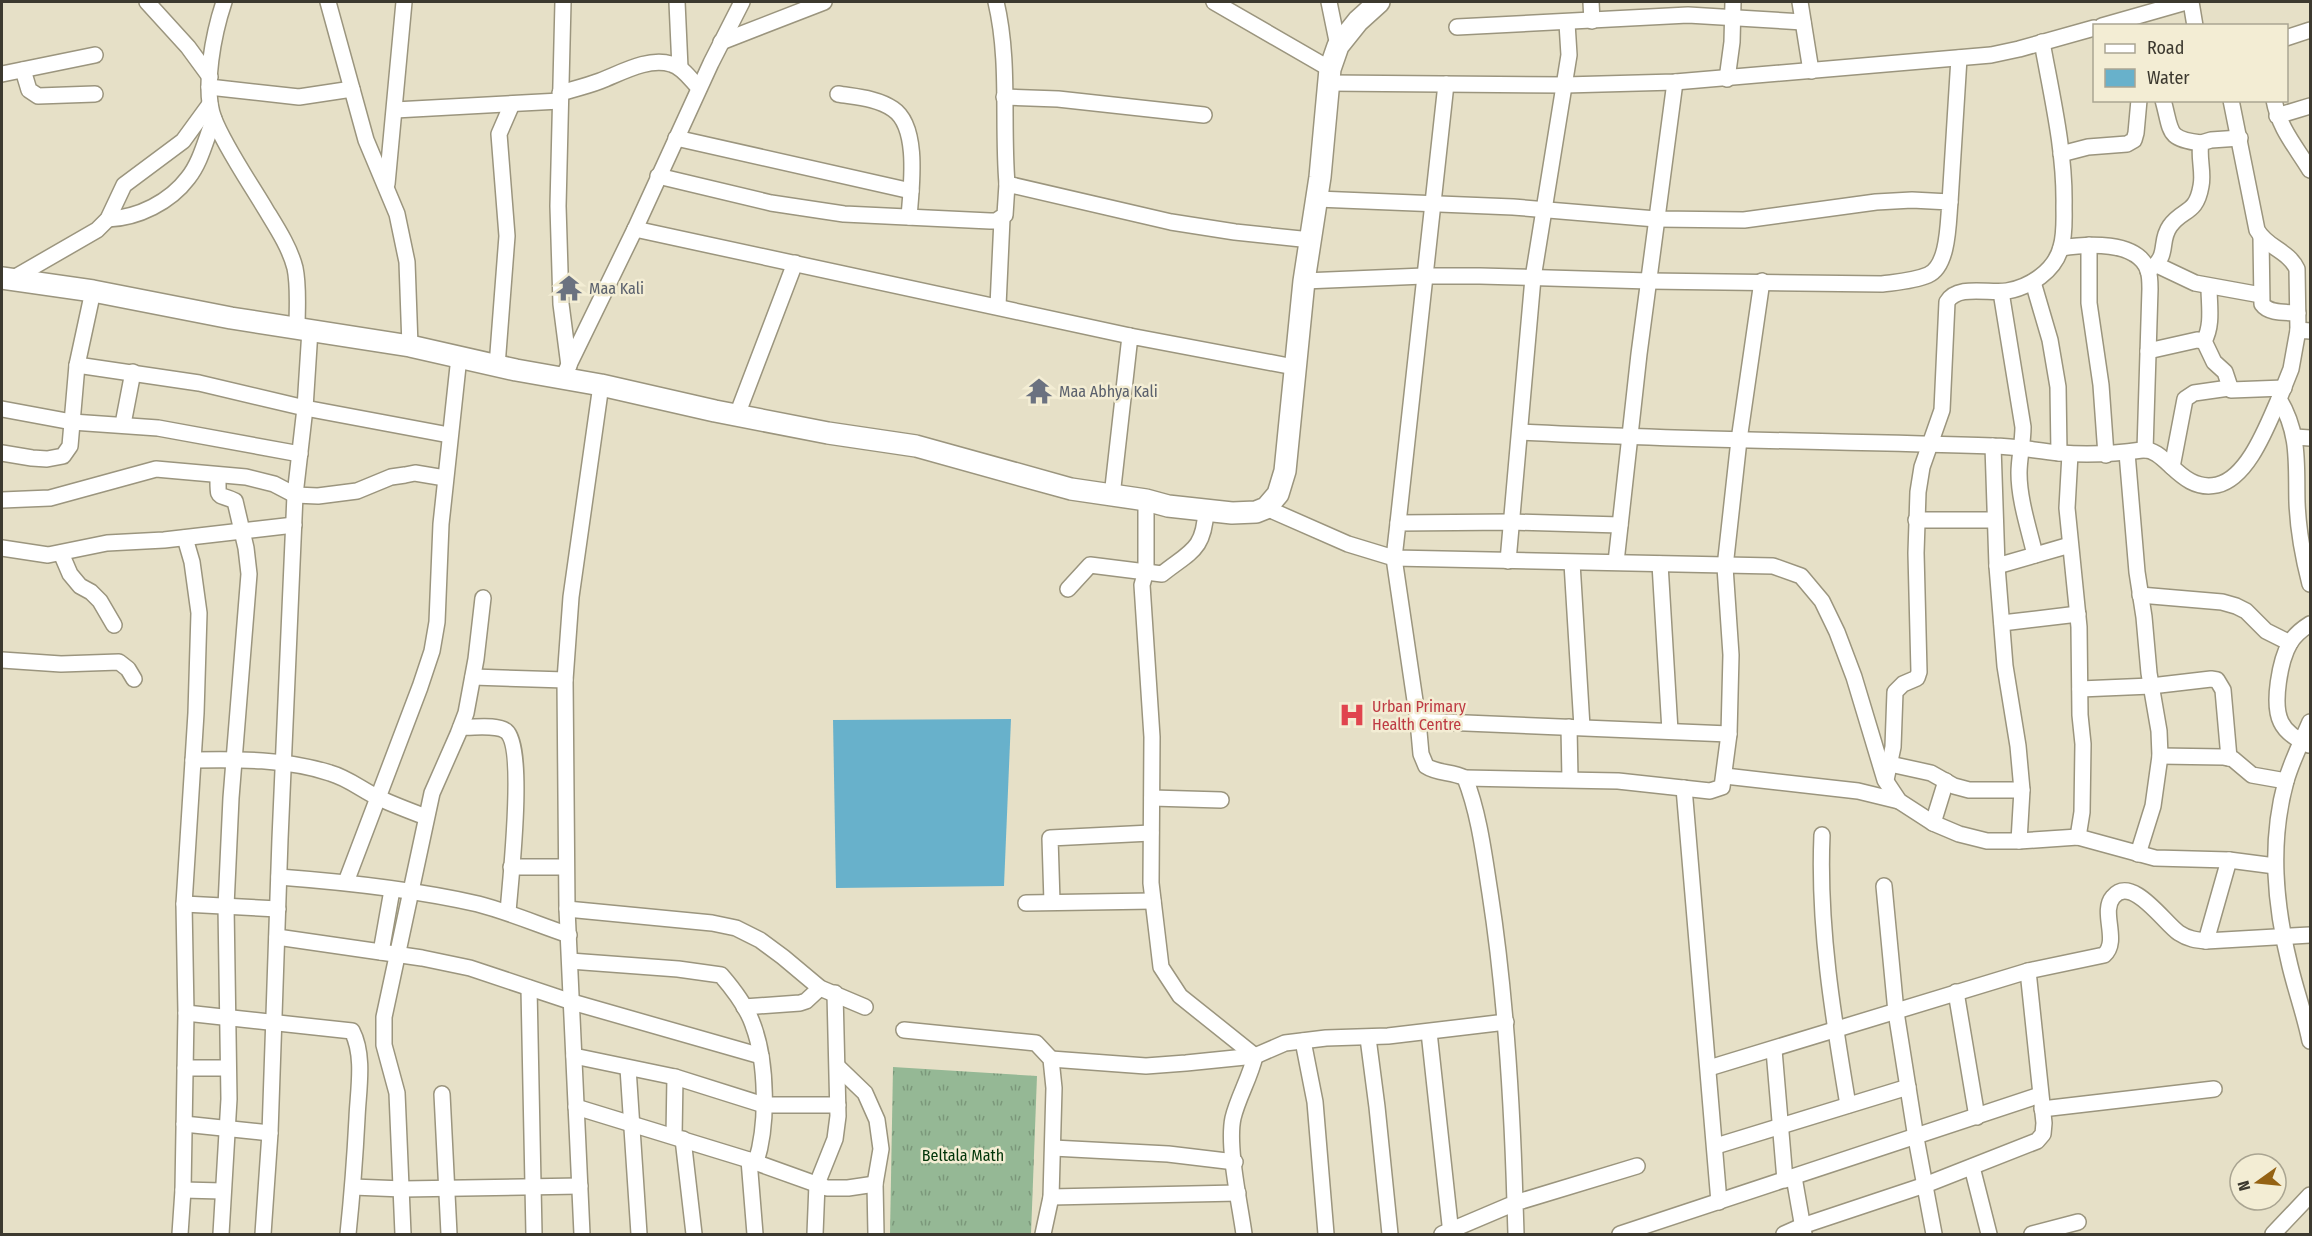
<svg xmlns="http://www.w3.org/2000/svg" width="2312" height="1236" viewBox="0 0 2312 1236" font-family="'Fira Sans Condensed',sans-serif">
<defs>
<pattern id="grass-tufts" width="24" height="20" patternUnits="userSpaceOnUse" patternTransform="scale(1.5)"><rect width="24" height="20" fill="#95b895"/><path d="M3 7l-1-3M5 7V3M7 7l1-3M15 17l-1-3M17 17v-4M19 17l1-3" fill="none" stroke="#7b977a"/></pattern>
</defs>
<rect width="100%" height="100%" fill="#e6e0c7"/>
<path fill="url(#grass-tufts)" d="M 893,1067 L 1037,1076 L 1031,1234 L 890,1234 Z"/>
<path fill="#68b1cb" d="M 1011,719 L 1004,886 L 836,888 L 833,720 Z"/>
<g fill="none" stroke-linecap="round" stroke-linejoin="round">
<g stroke="#9b957e" stroke-width="18">
<g id="minor">
<path d="M 147,2 L 188,47 L 210,77"/>
<path d="M 224,2 C 214,32 202,89 214,119 C 225,147 250,183 266,210 C 277,228 290,248 295,268 C 299,287 297,309 297,328"/>
<path d="M 328,2 L 366,140 L 397,214 L 407,262 L 410,346"/>
<path d="M 563,2 L 558,206 L 561,304 L 569,366"/>
<path d="M 677,2 L 680,68"/>
<path d="M 996,2 C 1010,61 1002,123 1007,184"/>
<path d="M 1214,2 L 1330,69"/>
<path d="M 1329,2 L 1338,46"/>
<path d="M 1591,2 L 1592,21"/>
<path d="M 1800,2 L 1811,71"/>
<path d="M 2191,2 L 2195,26"/>
<path d="M 2102,26 L 2186,2"/>
<path d="M 1457,27 L 1688,15 L 1803,22"/>
<path d="M 2286,38 L 2310,30"/>
<path d="M 721,42 L 824,2"/>
<path d="M 23,70 L 29,90 L 38,96 L 95,94"/>
<path d="M 2,74 L 95,55"/>
<path d="M 1727,79 L 1732,42 L 1733,2"/>
<path d="M 1328,83 L 1565,85 L 1675,82 L 1991,55 L 2019,49 L 2094,28"/>
<path d="M 209,87 L 299,97 L 352,89"/>
<path d="M 560,93 C 574,89 587,86 600,81 C 621,73 648,57 671,64 C 683,67 691,80 699,88"/>
<path d="M 838,94 C 856,97 877,98 893,109 C 920,127 911,189 909,217"/>
<path d="M 1004,97 L 1058,99 L 1204,115"/>
<path d="M 2163,100 C 2172,132 2166,139 2201,143"/>
<path d="M 2231,100 L 2257,230 C 2267,248 2288,250 2297,269 L 2298,330"/>
<path d="M 2274,100 C 2279,128 2296,147 2310,170"/>
<path d="M 395,110 L 560,101"/>
<path d="M 2277,116 L 2310,106"/>
<path d="M 676,138 L 911,191"/>
<path d="M 2061,154 L 2088,147 L 2127,144 L 2134,140 L 2136,133 L 2139,100"/>
<path d="M 658,176 L 771,203 L 844,214 L 990,221 L 996,221 L 1005,215 L 1007,184 L 1171,222 L 1235,232 L 1311,240"/>
<path d="M 387,184 L 404,2"/>
<path d="M 1950,202 L 1959,58"/>
<path d="M 108,219 C 138,218 170,202 188,178 C 201,162 206,138 214,119"/>
<path d="M 635,229 L 1130,336"/>
<path d="M 2261,237 L 2262,304 C 2269,314 2286,312 2298,313"/>
<path d="M 2089,245 L 2089,303 L 2101,385 L 2106,455"/>
<path d="M 2061,248 C 2086,244 2137,240 2148,270 C 2150,276 2150,283 2150,289 L 2145,450"/>
<path d="M 2157,265 L 2195,283 L 2261,295"/>
<path d="M 2148,271 C 2171,255 2158,243 2170,226 C 2183,208 2196,215 2201,186 C 2204,172 2198,157 2201,143 L 2211,140 L 2240,138"/>
<path d="M 12,279 L 97,230 L 108,219 L 124,185 L 183,141 L 210,104"/>
<path d="M 1304,281 L 1424,276 L 1480,276 L 1649,281 L 1882,284 C 1897,282 1914,281 1928,275 C 1949,266 1948,221 1950,202 L 1912,200 L 1876,202 L 1744,220 L 1656,219 L 1513,207 L 1317,199"/>
<path d="M 2033,282 L 2050,340 L 2058,387 L 2059,453"/>
<path d="M 2001,292 L 2023,427 C 2023,443 2019,458 2019,473 C 2019,500 2029,529 2035,555"/>
<path d="M 998,306 L 1002,219"/>
<path d="M 2310,331 L 2298,330 L 2291,369 L 2279,399 C 2300,434 2296,464 2297,502 C 2298,530 2303,557 2310,584"/>
<path d="M 2204,341 C 2213,325 2209,305 2209,287"/>
<path d="M 2148,351 L 2197,340 L 2204,341 L 2214,362 L 2225,372 L 2231,390 L 2284,388"/>
<path d="M 77,365 L 199,383 L 305,408 L 449,435"/>
<path d="M 497,366 L 507,236 L 499,134 L 512,104"/>
<path d="M 563,377 L 635,229 L 711,63 L 742,2"/>
<path d="M 2,409 L 72,422 L 158,428 L 300,454"/>
<path d="M 737,415 L 795,263"/>
<path d="M 123,424 L 133,372"/>
<path d="M 1520,432 C 1677,440 1835,441 1993,446 C 2015,446 2037,451 2060,453 C 2088,455 2114,454 2142,450 C 2166,447 2180,493 2217,485 C 2248,478 2267,426 2279,399"/>
<path d="M 2295,437 L 2310,438"/>
<path d="M 1993,446 L 1997,566 L 2005,666 L 2018,746 L 2022,790 L 2019,841"/>
<path d="M 2,453 L 32,458 L 47,459 L 63,456 L 70,446 L 77,365 L 93,291"/>
<path d="M 2127,453 L 2137,572 L 2144,617 L 2149,673 L 2159,731 L 2160,756 L 2153,806 L 2138,854"/>
<path d="M 2070,454 L 2067,508 L 2079,627 L 2080,715 L 2083,744 L 2082,812 L 2078,837"/>
<path d="M 2172,467 L 2185,399 L 2194,393 L 2229,388"/>
<path d="M 218,476 C 218,502 217,492 235,501 L 246,548 L 249,574 L 231,798 L 226,906 L 229,1099 L 221,1234"/>
<path d="M 1112,496 L 1130,336 L 1294,367"/>
<path d="M 2,500 L 50,498 L 156,469 L 246,477 L 274,484 L 295,495 L 318,496 L 357,491 L 391,477 L 405,475 L 415,473 L 445,478"/>
<path d="M 1146,500 L 1146,571 L 1142,585 L 1152,737 L 1151,883 L 1161,967 L 1180,996 L 1255,1056 C 1250,1078 1238,1097 1233,1118 C 1227,1146 1240,1205 1244,1234"/>
<path d="M 1266,508 L 1348,544 L 1394,558 L 1418,721 L 1421,754 L 1426,766 C 1438,774 1452,771 1465,778 C 1479,813 1484,855 1490,893 C 1506,996 1512,1099 1515,1203 L 1442,1234"/>
<path d="M 1916,520 L 1995,520"/>
<path d="M 1398,523 L 1446,84"/>
<path d="M 1620,525 L 1511,522 L 1398,523 L 1394,558 L 1773,566 L 1801,576 L 1822,601 L 1837,632 L 1854,677 L 1885,780 L 1899,801 L 1933,823 L 1959,834 L 1987,841 L 2019,841 L 2078,837 L 2155,858 L 2229,860 L 2275,866"/>
<path d="M 2,548 L 48,555 L 107,543 L 164,540 L 294,525"/>
<path d="M 61,553 L 70,574 L 80,586 L 91,592 L 100,601 L 114,625"/>
<path d="M 1508,561 L 1533,278 L 1569,55 L 1567,23"/>
<path d="M 1616,562 L 1639,354 L 1675,82"/>
<path d="M 1572,563 L 1582,727"/>
<path d="M 1660,564 L 1670,731"/>
<path d="M 1997,566 L 2070,545"/>
<path d="M 1068,589 L 1090,565 L 1162,574 C 1191,551 1204,550 1206,510"/>
<path d="M 2140,595 L 2222,602 L 2236,606 L 2246,611 L 2266,631 L 2290,643"/>
<path d="M 2002,623 L 2078,614"/>
<path d="M 2,660 L 61,664 L 119,662 L 128,669 L 134,679"/>
<path d="M 473,677 L 565,680"/>
<path d="M 2080,689 L 2151,686 L 2211,679 L 2217,680 L 2223,690 L 2229,758"/>
<path d="M 1418,721 L 1729,734"/>
<path d="M 2310,722 C 2302,741 2292,760 2286,781 C 2269,843 2275,905 2290,966 C 2296,991 2305,1016 2310,1041"/>
<path d="M 461,727 C 473,728 496,724 506,731 C 526,747 510,884 508,912"/>
<path d="M 1569,727 L 1570,779"/>
<path d="M 2309,745 C 2298,740 2286,733 2281,722 C 2272,704 2280,660 2290,643 C 2295,634 2302,629 2310,624"/>
<path d="M 2160,756 L 2223,757 L 2233,759 L 2252,775 L 2286,781"/>
<path d="M 193,760 C 238,759 287,759 330,773 C 348,778 362,790 379,798 C 394,805 410,811 426,817"/>
<path d="M 1890,764 L 1931,773 L 1954,786 L 1969,790 L 2022,790"/>
<path d="M 1725,776 L 1858,791 L 1899,801"/>
<path d="M 1465,778 L 1618,781 L 1710,791 L 1722,787 L 1729,734 L 1731,655 L 1725,567 L 1739,440 L 1762,281"/>
<path d="M 1886,780 L 1893,747 L 1895,692 L 1903,684 L 1917,678 L 1919,672 L 1916,553 L 1918,492 L 1922,467 L 1942,410 L 1947,302 C 1957,284 1990,294 2007,291 C 2030,287 2055,271 2061,247 C 2065,234 2064,219 2064,206 C 2065,151 2052,97 2042,42"/>
<path d="M 1684,788 L 1719,1202"/>
<path d="M 1152,798 L 1221,800"/>
<path d="M 1933,823 L 1946,781"/>
<path d="M 1822,835 C 1818,926 1833,1016 1848,1105"/>
<path d="M 511,867 L 566,867"/>
<path d="M 279,877 C 345,882 413,889 478,904 C 509,912 539,925 569,935"/>
<path d="M 346,882 L 420,687 L 432,651 L 437,622 L 441,524 L 459,357"/>
<path d="M 1884,886 L 1896,1012 L 1916,1138 L 1934,1234"/>
<path d="M 1052,902 L 1050,838 L 1151,833"/>
<path d="M 1026,903 L 1153,901"/>
<path d="M 184,904 L 278,909"/>
<path d="M 567,909 L 712,923 L 736,928 L 760,940 L 783,957 L 820,988 L 865,1007"/>
<path d="M 277,937 L 422,958 L 470,968 L 572,1002 L 761,1056"/>
<path d="M 2206,941 L 2229,860"/>
<path d="M 381,952 L 392,890"/>
<path d="M 570,961 L 678,969 L 721,975 C 734,990 747,1007 753,1025 C 767,1062 768,1125 756,1162"/>
<path d="M 529,988 L 534,1234"/>
<path d="M 1956,992 L 1977,1117"/>
<path d="M 744,1007 L 800,1003 L 806,1001 L 820,988"/>
<path d="M 186,1013 L 352,1031 C 365,1056 358,1091 357,1118 C 355,1157 352,1196 348,1234"/>
<path d="M 904,1030 L 1036,1043 L 1051,1059 L 1054,1088 L 1051,1197 L 1043,1234"/>
<path d="M 1429,1032 L 1451,1234"/>
<path d="M 1368,1038 L 1377,1107 L 1390,1234"/>
<path d="M 1303,1041 L 1315,1102 L 1326,1234"/>
<path d="M 1774,1050 L 1785,1180"/>
<path d="M 574,1056 L 675,1077 L 764,1105 L 838,1105"/>
<path d="M 1051,1059 L 1146,1066 L 1186,1063 L 1255,1056 L 1285,1043 L 1326,1038 L 1388,1036 L 1506,1022"/>
<path d="M 838,1067 L 865,1093 L 877,1120 L 881,1149 L 875,1184 L 876,1234"/>
<path d="M 185,1068 L 228,1068"/>
<path d="M 628,1068 L 639,1234"/>
<path d="M 1709,1068 L 2028,971 L 2104,955 C 2120,941 2100,912 2113,897 C 2132,874 2165,924 2179,933 C 2188,939 2196,940 2206,941 L 2310,935"/>
<path d="M 442,1094 L 449,1234"/>
<path d="M 576,1107 L 749,1160 L 827,1188 L 848,1188 L 875,1184"/>
<path d="M 2042,1109 L 2214,1089"/>
<path d="M 184,1124 L 270,1133"/>
<path d="M 674,1136 L 675,1077"/>
<path d="M 683,1139 L 694,1234"/>
<path d="M 1716,1146 L 1908,1087"/>
<path d="M 1053,1148 L 1168,1154 L 1235,1162"/>
<path d="M 749,1160 L 755,1234"/>
<path d="M 1972,1167 L 1989,1234"/>
<path d="M 1794,1177 L 1804,1234"/>
<path d="M 353,1187 L 403,1189 L 580,1186"/>
<path d="M 183,1190 L 222,1191"/>
<path d="M 1051,1197 L 1238,1193"/>
<path d="M 180,1234 L 183,1190 L 186,1013 L 184,904 L 196,713 L 199,613 L 192,562 L 185,538"/>
<path d="M 263,1234 L 270,1133 L 280,839 L 295,495 L 305,408 L 310,330"/>
<path d="M 403,1234 L 397,1093 L 384,1045 L 384,1017 L 432,793 L 458,734 L 466,713 L 476,659 L 483,598"/>
<path d="M 582,1234 L 567,909 L 565,680 L 571,597 L 601,385"/>
<path d="M 815,1234 L 817,1184 L 835,1139 L 838,1116 L 835,993"/>
<path d="M 1516,1234 L 1515,1203 L 1637,1166"/>
<path d="M 1620,1234 L 2040,1095"/>
<path d="M 1784,1234 L 1802,1226 L 1925,1185 L 2037,1141 L 2043,1134 L 2044,1123 L 2028,971"/>
<path d="M 2032,1234 L 2078,1222"/>
<path d="M 2273,1234 L 2310,1195"/>
</g>
</g>
<g stroke="#9b957e" stroke-width="24">
<path id="secondary" d="M 2,278 L 93,291 L 231,318 L 410,346 L 516,370 L 601,385 L 715,411 L 828,433 L 916,446 L 1071,489 L 1146,500 L 1168,506 L 1232,513 L 1256,512 L 1266,508 L 1278,494 L 1285,471 L 1304,281 L 1320,177 L 1330,69 L 1338,46 L 1358,21 L 1379,2"/>
</g>
<use href="#minor" stroke="#fff" stroke-width="15"/>
<use href="#secondary" stroke="#fff" stroke-width="21"/>
</g>
<defs>
<g id="temple-bare" transform="scale(2.07)"><path d="M0-6L5-2H3V0L6.5 2.5H4V6H1.5V3h-3V6H-4V2.5H-6.5L-3 0V-2H-5Z" fill="#6b7280" stroke="#f3edd4" stroke-width="2.5" paint-order="stroke"/></g>
<g id="hospital-bare" transform="scale(2.07)"><path d="M-5-5h3v3.5h4V-5h3V5h-3V1.5h-4V5h-3Z" fill="#e0444e" stroke="#f3edd4" stroke-width="2.5" paint-order="stroke"/></g>
</defs>
<g fill-rule="evenodd">
<use href="#temple-bare" x="569" y="288"/>
<use href="#temple-bare" x="1039" y="391"/>
<use href="#hospital-bare" x="1352" y="715"/>
</g>
<g text-anchor="middle" dominant-baseline="central" stroke-width="5" stroke-linejoin="round" paint-order="stroke">
<g font-size="16" fill="#5b616d" stroke="#f3edd4" text-anchor="start">
<text x="589" y="288">Maa Kali</text>
<text x="1059" y="391">Maa Abhya Kali</text>
</g>
<g font-size="16" fill="#be3a42" stroke="#f3edd4" text-anchor="start">
<text x="1372" y="706">Urban Primary<tspan x="1372" dy="18">Health Centre</tspan></text>
</g>
<g font-size="16" fill="#003508" stroke="#f3edd4">
<text x="963" y="1155">Beltala Math</text>
</g>
</g>
<rect width="2312" height="1236" fill="none" stroke="#3c392f" stroke-width="6"/>
<rect x="2093" y="24" width="195" height="78" fill="#f3edd4" stroke="#aaa592" stroke-width="1.5"/>
<rect x="2105" y="44" width="30" height="9" fill="#ffffff" stroke="#aaa592" stroke-width="1.5"/>
<text x="2147" y="54" font-size="18" fill="#3c392f">Road</text>
<rect x="2105" y="69" width="30" height="18" fill="#68b1cb" stroke="#aaa592" stroke-width="1.5"/>
<text x="2147" y="84" font-size="18" fill="#3c392f">Water</text>
<g transform="translate(2258 1182) rotate(255)"><circle r="28" fill="#f3edd4" stroke="#aaa592" stroke-width="1.5"/>
<path d="M0-4.5L10 22L0 15L-10 22Z" fill="#946213"/>
<text y="-9" font-size="16" font-weight="bold" text-anchor="middle" fill="#3c392f">N</text>
</g>
</svg>
